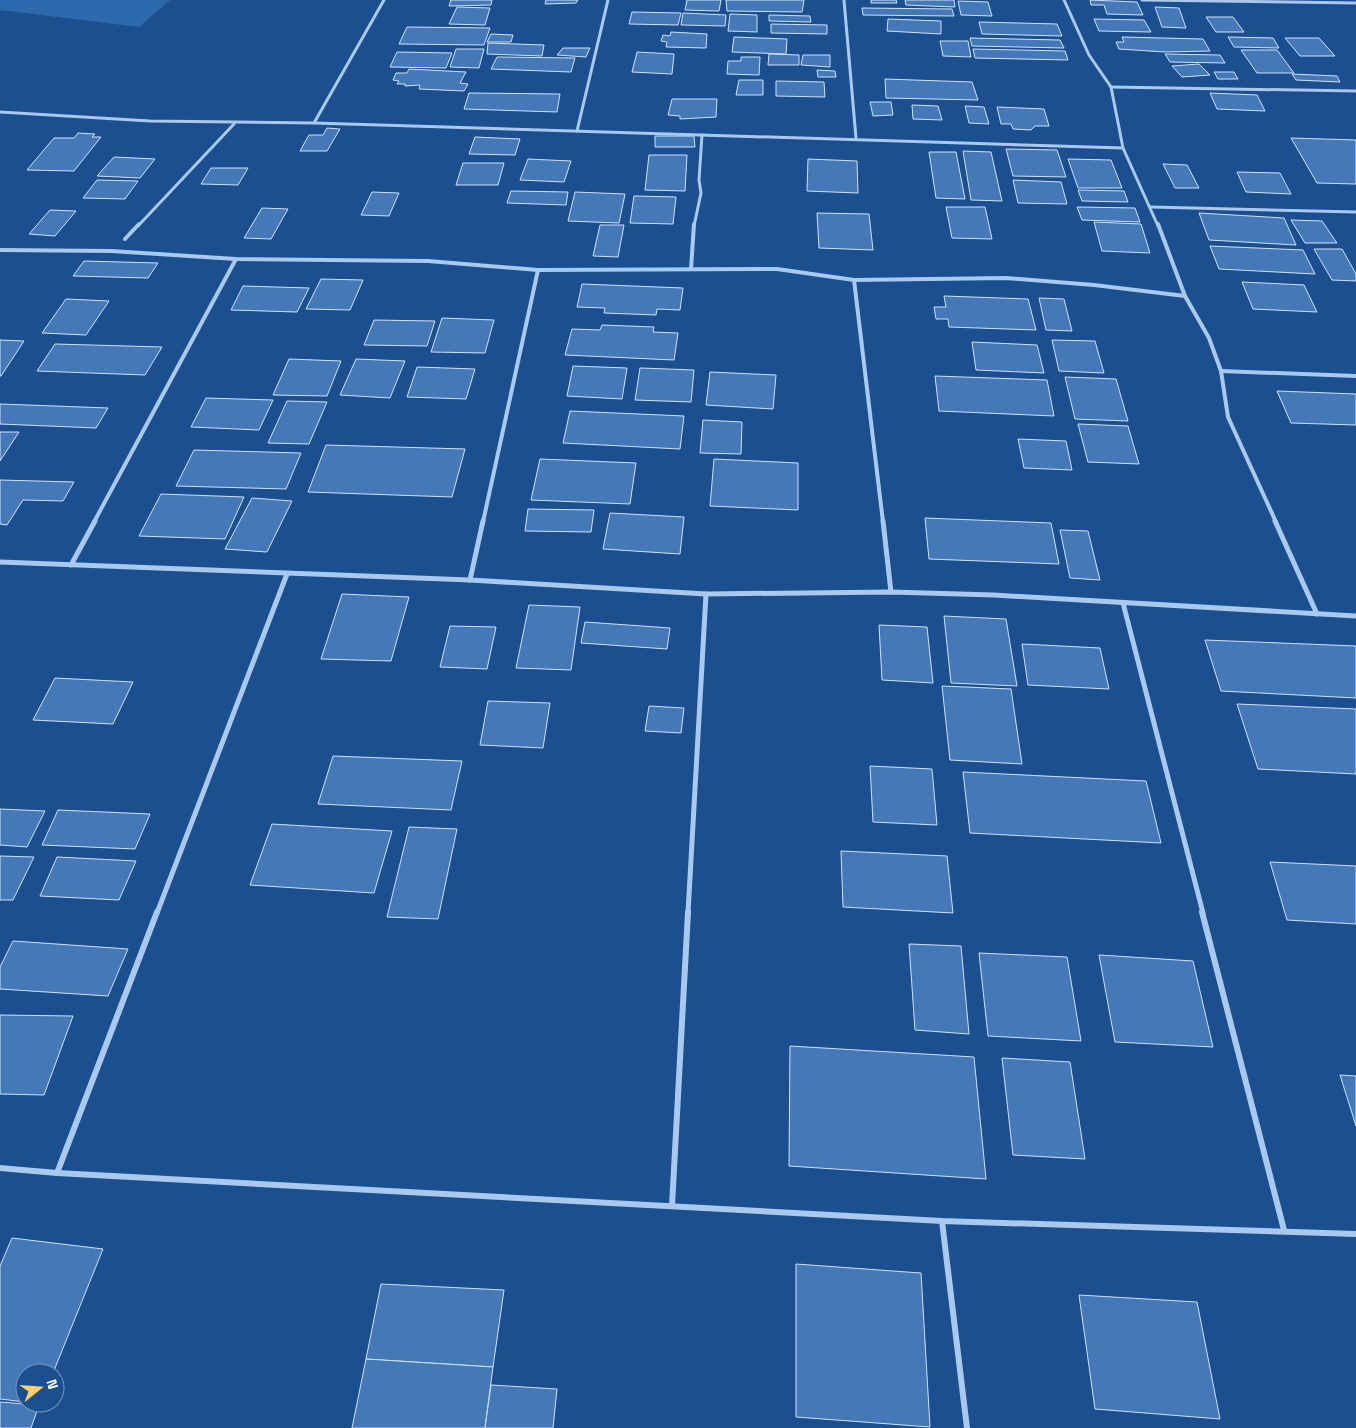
<svg xmlns="http://www.w3.org/2000/svg" width="1356" height="1428" viewBox="0 0 1356 1428" font-family="'Space Grotesk',sans-serif">
<rect width="100%" height="100%" fill="#1b4f8f"/>
<path fill="#2e69ad" d="M 0,0 L 170,0 L 139,27 L 0,10 Z"/>
<g fill="#4478b7" stroke="#cfe3fa">
<path d="M 451,0 L 492,0 L 491,5 L 449,6 Z"/>
<path d="M 546,0 L 578,0 L 576,3 L 545,4 Z"/>
<path d="M 687,0 L 721,0 L 719,11 L 685,10 Z"/>
<path d="M 726,0 L 804,0 L 802,12 L 727,11 Z"/>
<path d="M 871,0 L 896,0 L 897,3 L 871,3 Z"/>
<path d="M 905,0 L 954,0 L 955,7 L 906,5 Z"/>
<path d="M 1090,0 L 1137,2 L 1143,15 L 1107,14 L 1104,5 L 1091,5 Z"/>
<path d="M 958,1 L 988,2 L 992,16 L 961,15 Z"/>
<path d="M 457,7 L 490,8 L 485,25 L 449,24 Z"/>
<path d="M 1155,7 L 1179,8 L 1186,28 L 1162,27 Z"/>
<path d="M 862,8 L 952,9 L 954,16 L 863,15 Z"/>
<path d="M 632,12 L 681,13 L 678,25 L 629,24 Z"/>
<path d="M 683,13 L 726,15 L 725,26 L 681,25 Z"/>
<path d="M 730,14 L 757,15 L 757,32 L 728,31 Z"/>
<path d="M 769,15 L 810,16 L 811,22 L 769,21 Z"/>
<path d="M 1206,17 L 1233,17 L 1244,32 L 1216,32 Z"/>
<path d="M 888,19 L 941,21 L 941,34 L 887,31 Z"/>
<path d="M 1094,19 L 1144,20 L 1151,32 L 1099,31 Z"/>
<path d="M 979,22 L 1057,24 L 1062,36 L 982,34 Z"/>
<path d="M 771,24 L 827,25 L 827,34 L 771,33 Z"/>
<path d="M 407,27 L 490,28 L 484,45 L 399,44 Z"/>
<path d="M 671,32 L 707,34 L 706,48 L 666,47 L 667,42 L 661,41 L 663,35 L 670,36 Z"/>
<path d="M 491,34 L 513,35 L 511,42 L 487,42 Z"/>
<path d="M 734,37 L 787,39 L 786,54 L 732,52 Z"/>
<path d="M 1122,37 L 1203,39 L 1210,51 L 1165,52 L 1119,49 L 1116,42 L 1124,42 Z"/>
<path d="M 1228,37 L 1273,38 L 1279,48 L 1234,47 Z"/>
<path d="M 970,38 L 1060,40 L 1064,48 L 972,46 Z"/>
<path d="M 1285,38 L 1319,38 L 1335,56 L 1300,56 Z"/>
<path d="M 940,41 L 968,41 L 971,57 L 943,56 Z"/>
<path d="M 488,43 L 544,45 L 542,56 L 487,54 Z"/>
<path d="M 563,48 L 590,48 L 586,57 L 557,55 Z"/>
<path d="M 456,49 L 484,49 L 479,68 L 450,67 Z"/>
<path d="M 973,49 L 1065,51 L 1068,60 L 975,58 Z"/>
<path d="M 1241,50 L 1277,50 L 1294,73 L 1257,73 Z"/>
<path d="M 397,52 L 452,53 L 446,68 L 390,67 Z"/>
<path d="M 637,52 L 674,54 L 672,74 L 632,72 Z"/>
<path d="M 769,54 L 799,55 L 799,65 L 768,65 Z"/>
<path d="M 1165,54 L 1220,55 L 1225,63 L 1170,62 Z"/>
<path d="M 803,55 L 830,55 L 830,67 L 801,65 Z"/>
<path d="M 497,57 L 575,58 L 571,72 L 491,69 Z"/>
<path d="M 741,57 L 760,57 L 759,75 L 727,74 L 728,61 L 741,61 Z"/>
<path d="M 1199,64 L 1210,75 L 1182,77 L 1172,66 Z"/>
<path d="M 409,69 L 466,72 L 460,83 L 468,84 L 464,91 L 419,89 L 420,85 L 405,86 L 405,84 L 397,84 L 399,81 L 393,80 L 396,73 L 407,73 Z"/>
<path d="M 817,70 L 835,71 L 836,77 L 818,77 Z"/>
<path d="M 1214,72 L 1234,72 L 1238,79 L 1218,79 Z"/>
<path d="M 1292,74 L 1337,76 L 1340,82 L 1296,80 Z"/>
<path d="M 885,79 L 972,82 L 978,100 L 886,98 Z"/>
<path d="M 739,80 L 763,80 L 763,95 L 736,95 Z"/>
<path d="M 776,81 L 824,82 L 825,97 L 776,96 Z"/>
<path d="M 469,93 L 560,94 L 557,112 L 464,109 Z"/>
<path d="M 1210,93 L 1257,95 L 1265,111 L 1217,109 Z"/>
<path d="M 672,99 L 717,99 L 716,117 L 680,119 L 680,116 L 668,115 Z"/>
<path d="M 870,102 L 891,102 L 893,115 L 873,116 Z"/>
<path d="M 912,105 L 938,106 L 942,120 L 913,119 Z"/>
<path d="M 965,106 L 984,107 L 989,124 L 969,123 Z"/>
<path d="M 997,107 L 1044,109 L 1049,126 L 1035,126 L 1031,130 L 1013,129 L 1011,124 L 1001,124 Z"/>
<path d="M 327,128 L 340,129 L 327,151 L 300,151 L 309,135 L 323,135 Z"/>
<path d="M 78,133 L 95,134 L 92,137 L 101,137 L 74,171 L 27,170 L 54,138 L 74,138 Z"/>
<path d="M 655,136 L 694,136 L 695,147 L 655,147 Z"/>
<path d="M 475,137 L 520,139 L 515,155 L 469,154 Z"/>
<path d="M 1291,138 L 1356,140 L 1356,184 L 1317,183 Z"/>
<path d="M 1006,149 L 1057,150 L 1066,177 L 1013,176 Z"/>
<path d="M 963,151 L 991,152 L 1002,201 L 971,200 Z"/>
<path d="M 929,152 L 956,152 L 965,199 L 936,198 Z"/>
<path d="M 649,155 L 687,155 L 685,191 L 645,190 Z"/>
<path d="M 114,157 L 155,159 L 140,178 L 97,176 Z"/>
<path d="M 528,159 L 571,161 L 564,182 L 520,180 Z"/>
<path d="M 808,159 L 857,161 L 858,193 L 807,191 Z"/>
<path d="M 1068,159 L 1111,160 L 1122,188 L 1078,188 Z"/>
<path d="M 463,163 L 504,163 L 498,185 L 456,185 Z"/>
<path d="M 1163,164 L 1187,165 L 1199,188 L 1175,188 Z"/>
<path d="M 211,168 L 248,168 L 238,185 L 201,184 Z"/>
<path d="M 1237,172 L 1280,173 L 1291,194 L 1246,192 Z"/>
<path d="M 97,180 L 138,181 L 125,199 L 83,198 Z"/>
<path d="M 1013,180 L 1061,182 L 1067,204 L 1018,203 Z"/>
<path d="M 1078,190 L 1124,191 L 1128,202 L 1082,201 Z"/>
<path d="M 511,191 L 568,192 L 566,205 L 507,203 Z"/>
<path d="M 372,192 L 399,193 L 389,216 L 361,215 Z"/>
<path d="M 575,192 L 625,194 L 619,223 L 568,221 Z"/>
<path d="M 634,196 L 676,197 L 673,224 L 630,223 Z"/>
<path d="M 946,207 L 985,207 L 992,239 L 952,238 Z"/>
<path d="M 1077,207 L 1135,208 L 1140,222 L 1082,220 Z"/>
<path d="M 262,208 L 288,209 L 271,239 L 244,238 Z"/>
<path d="M 50,210 L 76,211 L 55,236 L 29,234 Z"/>
<path d="M 817,213 L 869,214 L 873,250 L 819,248 Z"/>
<path d="M 1199,213 L 1284,218 L 1296,245 L 1209,240 Z"/>
<path d="M 1291,220 L 1322,221 L 1337,243 L 1305,243 Z"/>
<path d="M 1094,222 L 1141,224 L 1150,253 L 1102,251 Z"/>
<path d="M 600,225 L 624,225 L 618,257 L 593,256 Z"/>
<path d="M 1210,246 L 1303,250 L 1315,274 L 1219,269 Z"/>
<path d="M 1314,249 L 1342,249 L 1356,274 L 1356,281 L 1332,280 Z"/>
<path d="M 84,261 L 158,263 L 148,278 L 73,276 Z"/>
<path d="M 321,279 L 363,280 L 350,310 L 306,309 Z"/>
<path d="M 1242,282 L 1304,285 L 1317,312 L 1253,309 Z"/>
<path d="M 582,284 L 683,288 L 680,310 L 657,309 L 656,315 L 604,313 L 605,308 L 577,307 Z"/>
<path d="M 243,286 L 309,288 L 297,312 L 231,310 Z"/>
<path d="M 944,296 L 1028,299 L 1036,330 L 949,327 L 948,319 L 936,319 L 934,307 L 946,307 Z"/>
<path d="M 1039,298 L 1064,299 L 1072,331 L 1046,330 Z"/>
<path d="M 66,299 L 109,301 L 86,335 L 42,333 Z"/>
<path d="M 442,318 L 494,320 L 485,353 L 431,352 Z"/>
<path d="M 374,320 L 435,321 L 427,346 L 364,345 Z"/>
<path d="M 602,325 L 654,327 L 653,332 L 678,333 L 674,360 L 565,355 L 572,329 L 600,330 Z"/>
<path d="M 0,340 L 24,341 L 1,376 L 0,376 Z"/>
<path d="M 1052,340 L 1095,341 L 1104,373 L 1059,371 Z"/>
<path d="M 972,342 L 1037,345 L 1044,373 L 976,370 Z"/>
<path d="M 55,344 L 162,347 L 145,375 L 37,371 Z"/>
<path d="M 289,359 L 341,361 L 327,396 L 273,395 Z"/>
<path d="M 356,359 L 405,361 L 390,398 L 340,395 Z"/>
<path d="M 573,366 L 627,368 L 622,399 L 567,396 Z"/>
<path d="M 417,367 L 475,369 L 466,399 L 407,397 Z"/>
<path d="M 640,368 L 694,370 L 691,402 L 635,400 Z"/>
<path d="M 710,372 L 776,375 L 773,409 L 706,405 Z"/>
<path d="M 935,376 L 1047,380 L 1054,416 L 939,411 Z"/>
<path d="M 1065,377 L 1116,379 L 1128,421 L 1075,419 Z"/>
<path d="M 1277,391 L 1356,394 L 1356,425 L 1291,423 Z"/>
<path d="M 206,398 L 273,400 L 259,430 L 191,427 Z"/>
<path d="M 287,401 L 327,402 L 309,444 L 268,443 Z"/>
<path d="M 0,404 L 108,408 L 96,428 L 0,424 Z"/>
<path d="M 570,411 L 684,416 L 680,449 L 563,443 Z"/>
<path d="M 703,420 L 742,422 L 741,454 L 700,453 Z"/>
<path d="M 1078,424 L 1128,426 L 1139,464 L 1088,462 Z"/>
<path d="M 0,432 L 19,432 L 0,461 Z"/>
<path d="M 1018,439 L 1066,441 L 1072,470 L 1024,468 Z"/>
<path d="M 326,445 L 465,449 L 452,497 L 308,492 Z"/>
<path d="M 194,450 L 301,453 L 286,489 L 176,486 Z"/>
<path d="M 540,459 L 636,463 L 630,504 L 531,500 Z"/>
<path d="M 714,459 L 798,463 L 798,510 L 710,506 Z"/>
<path d="M 0,480 L 74,482 L 63,501 L 23,500 L 7,525 L 0,524 Z"/>
<path d="M 161,494 L 244,497 L 225,539 L 139,536 Z"/>
<path d="M 252,498 L 292,501 L 267,552 L 225,549 Z"/>
<path d="M 528,509 L 594,510 L 591,532 L 525,531 Z"/>
<path d="M 610,513 L 684,517 L 680,554 L 603,549 Z"/>
<path d="M 925,518 L 1051,523 L 1059,564 L 929,559 Z"/>
<path d="M 1060,530 L 1088,531 L 1100,580 L 1070,578 Z"/>
<path d="M 342,594 L 409,597 L 391,661 L 321,659 Z"/>
<path d="M 529,605 L 580,607 L 571,670 L 516,668 Z"/>
<path d="M 944,616 L 1006,619 L 1017,686 L 951,683 Z"/>
<path d="M 585,622 L 670,628 L 667,649 L 581,643 Z"/>
<path d="M 879,625 L 927,627 L 933,683 L 882,680 Z"/>
<path d="M 450,626 L 496,627 L 487,669 L 440,667 Z"/>
<path d="M 1205,640 L 1356,646 L 1356,698 L 1221,691 Z"/>
<path d="M 1022,644 L 1100,648 L 1109,689 L 1028,685 Z"/>
<path d="M 55,678 L 133,682 L 113,724 L 33,720 Z"/>
<path d="M 942,686 L 1011,689 L 1022,764 L 950,760 Z"/>
<path d="M 488,701 L 550,703 L 543,748 L 480,745 Z"/>
<path d="M 1237,704 L 1356,709 L 1356,774 L 1258,769 Z"/>
<path d="M 649,706 L 684,708 L 681,733 L 645,731 Z"/>
<path d="M 333,756 L 462,761 L 451,810 L 318,804 Z"/>
<path d="M 870,766 L 932,769 L 937,825 L 873,822 Z"/>
<path d="M 963,772 L 1146,781 L 1161,843 L 970,833 Z"/>
<path d="M 0,809 L 45,811 L 27,847 L 0,845 Z"/>
<path d="M 58,810 L 150,814 L 135,849 L 42,845 Z"/>
<path d="M 272,824 L 392,831 L 374,893 L 250,885 Z"/>
<path d="M 409,827 L 457,829 L 438,919 L 387,917 Z"/>
<path d="M 841,851 L 947,856 L 953,913 L 843,907 Z"/>
<path d="M 0,856 L 34,857 L 13,900 L 0,900 Z"/>
<path d="M 57,857 L 136,861 L 119,900 L 40,896 Z"/>
<path d="M 1270,862 L 1356,866 L 1356,924 L 1287,920 Z"/>
<path d="M 13,941 L 128,949 L 108,996 L 0,989 L 0,967 Z"/>
<path d="M 909,944 L 961,946 L 969,1034 L 915,1030 Z"/>
<path d="M 979,953 L 1067,957 L 1081,1041 L 988,1036 Z"/>
<path d="M 1099,955 L 1193,961 L 1213,1047 L 1115,1042 Z"/>
<path d="M 0,1015 L 73,1016 L 44,1095 L 0,1094 Z"/>
<path d="M 790,1046 L 974,1057 L 986,1179 L 789,1166 Z"/>
<path d="M 1002,1058 L 1070,1062 L 1085,1159 L 1013,1155 Z"/>
<path d="M 1340,1075 L 1356,1076 L 1356,1126 Z"/>
<path d="M 12,1238 L 103,1249 L 53,1373 L 25,1373 L 25,1402 L 0,1399 L 0,1266 Z"/>
<path d="M 796,1264 L 921,1273 L 930,1427 L 796,1417 Z"/>
<path d="M 381,1284 L 504,1290 L 493,1367 L 366,1359 Z"/>
<path d="M 1079,1295 L 1197,1302 L 1220,1419 L 1095,1409 Z"/>
<path d="M 366,1359 L 493,1367 L 485,1428 L 352,1428 Z"/>
<path d="M 491,1385 L 557,1389 L 553,1428 L 485,1428 Z"/>
<path d="M 0,1402 L 39,1405 L 31,1428 L 0,1428 Z"/>
</g>
<g fill="none" stroke-linecap="round" stroke-linejoin="round">
<g stroke="#a9c9ee" stroke-width="3">
<path d="M 844,0 L 856,138"/>
<path d="M 1064,0 L 1089,55 L 1111,87 L 1123,148 L 1158,226"/>
<path d="M 1142,0 L 1356,3"/>
<path d="M 1111,87 L 1356,91"/>
<path d="M 0,112 L 150,121 L 314,123 L 1123,148"/>
<path d="M 314,123 L 384,0"/>
<path d="M 577,131 L 608,0"/>
<path d="M 1151,207 L 1356,212"/>
<path d="M 138,226 L 234,124"/>
<path d="M 694,226 L 701,193 L 699,180 L 702,135"/>
</g>
<g stroke="#a9c9ee" stroke-width="4">
<path d="M 1158,224 L 1185,296 L 1209,338 L 1221,371 L 1228,417 L 1276,522"/>
<path d="M 125,239 L 139,224"/>
<path d="M 0,250 L 111,251 L 236,259 L 428,261 L 538,270 L 777,269 L 854,280 L 1006,278 L 1094,285 L 1185,296"/>
<path d="M 691,269 L 694,224"/>
<path d="M 854,280 L 883,522"/>
<path d="M 1221,371 L 1356,376"/>
<path d="M 94,522 L 236,259"/>
<path d="M 483,522 L 538,270"/>
</g>
<g stroke="#a9c9ee" stroke-width="5">
<path d="M 883,521 L 891,592"/>
<path d="M 1275,521 L 1317,614"/>
<path d="M 0,562 L 470,580 L 706,594 L 891,592 L 994,595 L 1356,616"/>
<path d="M 71,565 L 95,521"/>
<path d="M 470,580 L 483,521"/>
<path d="M 1123,603 L 1203,913"/>
<path d="M 157,913 L 287,574"/>
<path d="M 688,913 L 706,594"/>
</g>
<g stroke="#a9c9ee" stroke-width="6">
<path d="M 1202,912 L 1284,1230"/>
<path d="M 0,1168 L 57,1173 L 942,1221 L 1356,1234"/>
<path d="M 57,1173 L 157,912"/>
<path d="M 672,1206 L 688,912"/>
<path d="M 942,1221 L 967,1428"/>
</g>
</g>
<g transform="translate(40 1388) rotate(73)"><circle r="24" fill="#1b4f8f" stroke="#7695bc"/>
<path d="M0-4L9 19L0 12L-9 19Z" fill="#ffd166"/>
<text y="-8" font-size="14" font-weight="bold" text-anchor="middle" fill="#ffffff">N</text>
</g>
</svg>
